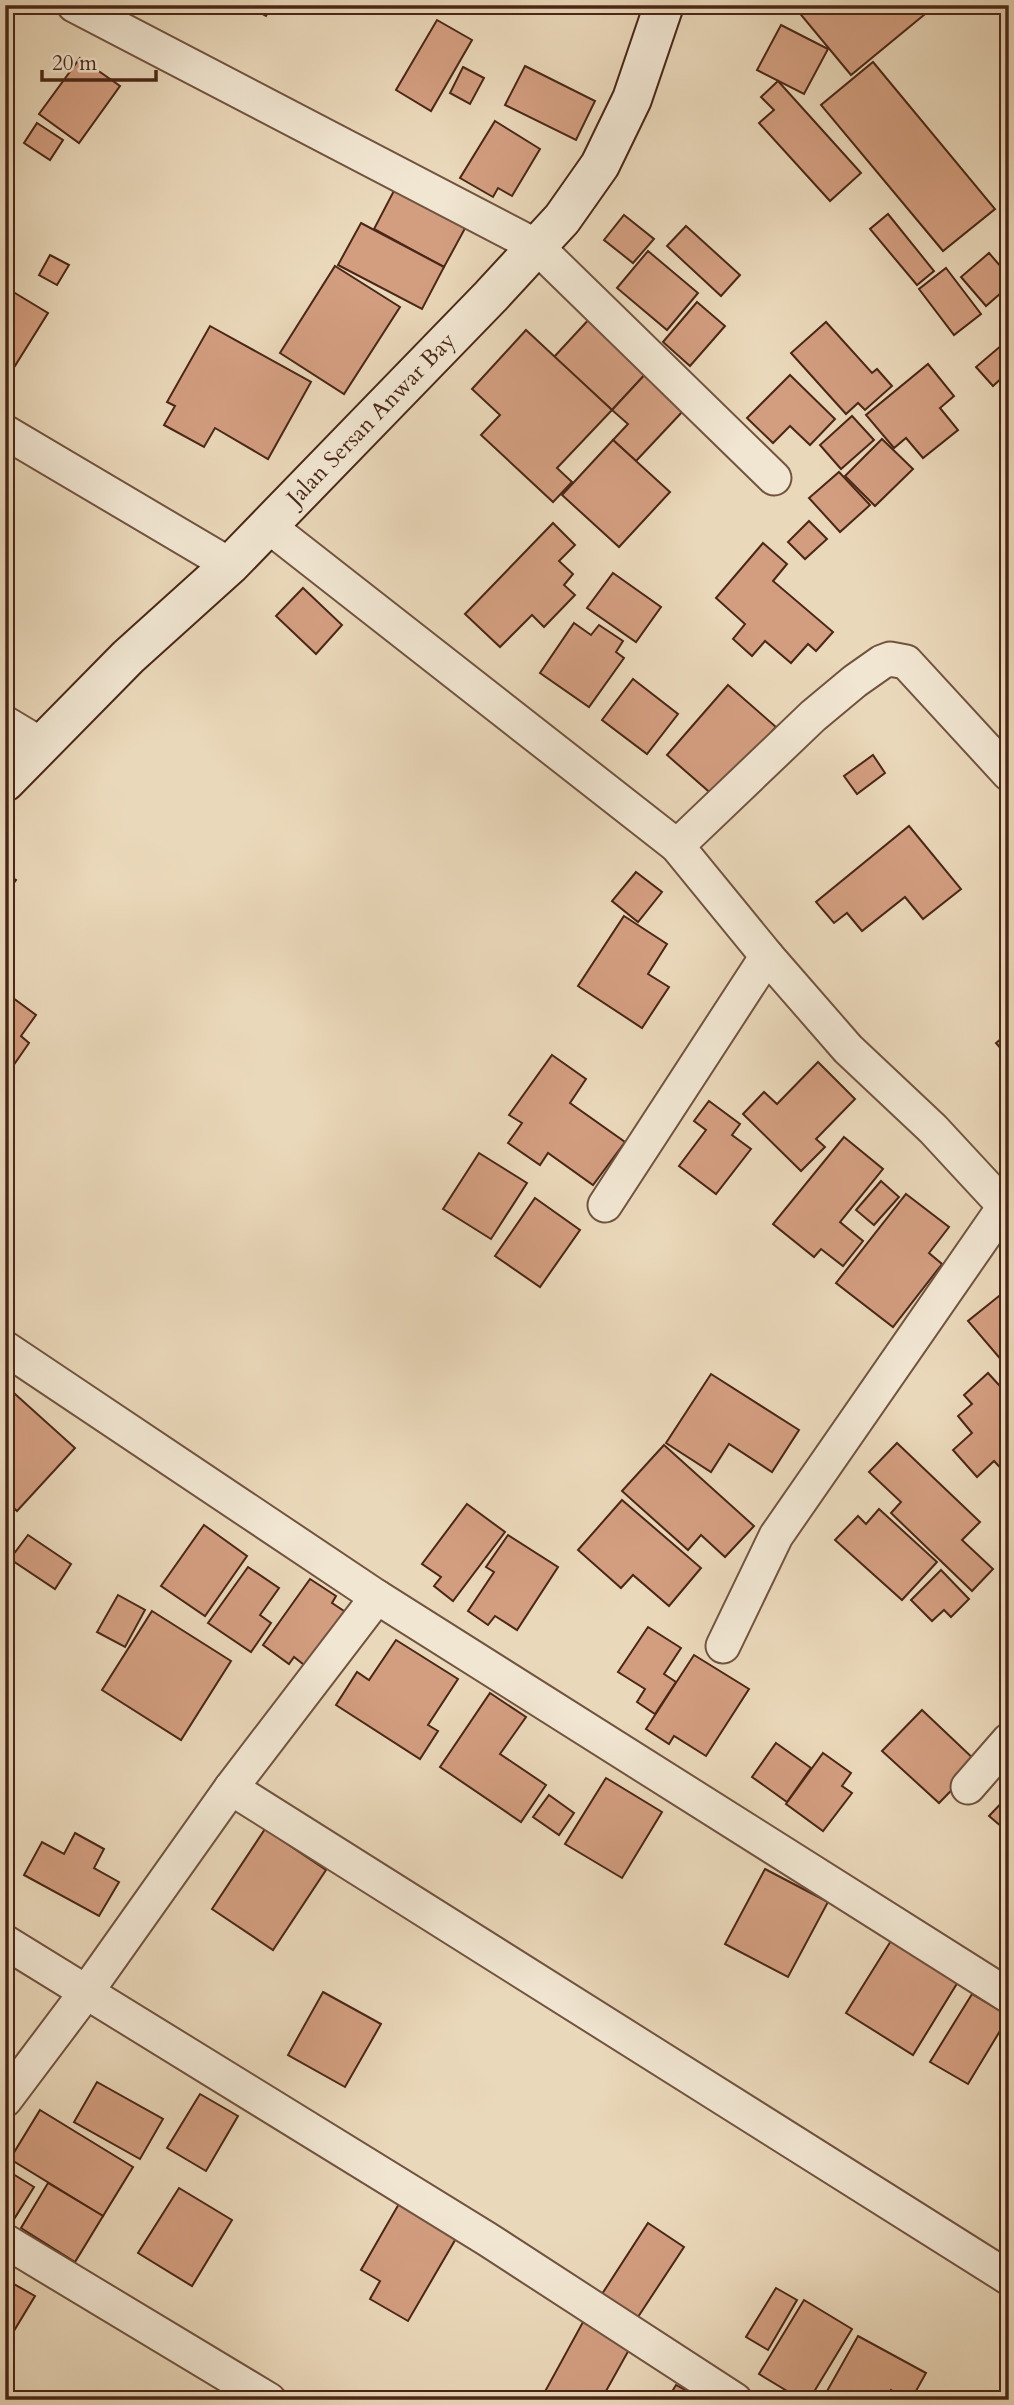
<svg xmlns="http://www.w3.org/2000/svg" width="1014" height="2405" viewBox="0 0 1014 2405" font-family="Cardo,serif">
<rect width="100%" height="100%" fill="#ead8ba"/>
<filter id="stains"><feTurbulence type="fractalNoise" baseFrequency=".00286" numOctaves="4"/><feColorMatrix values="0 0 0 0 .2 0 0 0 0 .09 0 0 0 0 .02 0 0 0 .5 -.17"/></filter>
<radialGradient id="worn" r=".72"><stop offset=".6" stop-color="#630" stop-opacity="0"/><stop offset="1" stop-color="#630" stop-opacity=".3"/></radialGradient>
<g fill="#d39e80" stroke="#4a2716" stroke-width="2">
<path d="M 245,5 L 272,5 L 266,16 Z"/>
<path d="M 804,5 L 936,5 L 851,75 L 797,10 Z"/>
<path d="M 437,20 L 472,40 L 431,111 L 396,90 Z"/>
<path d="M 781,25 L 828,49 L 804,94 L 757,70 Z"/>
<path d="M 80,58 L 120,86 L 79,143 L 39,114 Z"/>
<path d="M 873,62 L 995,209 L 943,251 L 821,105 Z"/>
<path d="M 525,66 L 595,101 L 576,140 L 505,105 Z"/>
<path d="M 463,67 L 484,78 L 470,104 L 450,93 Z"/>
<path d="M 778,81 L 861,173 L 830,201 L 759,123 L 774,110 L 761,97 Z"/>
<path d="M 495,121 L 540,149 L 512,196 L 498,188 L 493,197 L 460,178 Z"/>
<path d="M 37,123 L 63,140 L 50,160 L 24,143 Z"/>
<path d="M 398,183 L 469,221 L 444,267 L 374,229 Z"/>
<path d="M 888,214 L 934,271 L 917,285 L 870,229 Z"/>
<path d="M 624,215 L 654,239 L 633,263 L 604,240 Z"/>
<path d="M 361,223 L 444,267 L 422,309 L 338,265 Z"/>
<path d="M 686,226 L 740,275 L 721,296 L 667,246 Z"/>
<path d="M 648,251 L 698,293 L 667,330 L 617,288 Z"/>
<path d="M 989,253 L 1009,276 L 1009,286 L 986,306 L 961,277 Z"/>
<path d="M 50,255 L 69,265 L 57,285 L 39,275 Z"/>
<path d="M 335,266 L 400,307 L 344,394 L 280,353 Z"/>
<path d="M 946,268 L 981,314 L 954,335 L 919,289 Z"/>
<path d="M 5,287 L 48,313 L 8,377 L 5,376 Z"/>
<path d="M 697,302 L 725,326 L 690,366 L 663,342 Z"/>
<path d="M 592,316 L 650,369 L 612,410 L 554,357 Z"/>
<path d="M 826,322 L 872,373 L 877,369 L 892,386 L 865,410 L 858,403 L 846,414 L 791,353 Z"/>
<path d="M 1009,324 L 1009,340 L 1001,330 Z"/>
<path d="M 210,326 L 311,382 L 268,459 L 215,428 L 204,447 L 164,425 L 175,406 L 167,402 Z"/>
<path d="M 526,330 L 612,410 L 557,468 L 572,482 L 553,502 L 481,435 L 500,415 L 472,389 Z"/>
<path d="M 1003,344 L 1009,350 L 1009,379 L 1005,375 L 993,386 L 976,367 Z"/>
<path d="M 928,364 L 954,396 L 940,408 L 958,430 L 923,458 L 906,438 L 894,448 L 866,415 Z"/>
<path d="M 650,369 L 668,386 L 662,393 L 683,411 L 636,461 L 613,440 L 628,424 L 612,410 Z"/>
<path d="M 790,375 L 835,419 L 810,445 L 790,426 L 773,443 L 747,418 Z"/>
<path d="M 852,416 L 874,440 L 841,469 L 820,445 Z"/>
<path d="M 882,439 L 913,469 L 875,506 L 845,476 Z"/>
<path d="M 613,440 L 670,492 L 619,547 L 562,495 Z"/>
<path d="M 839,472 L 870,505 L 840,532 L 809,498 Z"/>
<path d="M 809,521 L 827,539 L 805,559 L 788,542 Z"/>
<path d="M 553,523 L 575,545 L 559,561 L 573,574 L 564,585 L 575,595 L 544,627 L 532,615 L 500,647 L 465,614 Z"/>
<path d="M 763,543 L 787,564 L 773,581 L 833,632 L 816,651 L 808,644 L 791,663 L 765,641 L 752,656 L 733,639 L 745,624 L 716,598 Z"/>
<path d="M 613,573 L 661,607 L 636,642 L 587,608 Z"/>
<path d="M 303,588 L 342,625 L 316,654 L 276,616 Z"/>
<path d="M 574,623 L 591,635 L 599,625 L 623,641 L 616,652 L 624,658 L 589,707 L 540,673 Z"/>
<path d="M 633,679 L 678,714 L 647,754 L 602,720 Z"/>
<path d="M 728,685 L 776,727 L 714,796 L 667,755 Z"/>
<path d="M 873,755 L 885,773 L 857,794 L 844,776 Z"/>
<path d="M 909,826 L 961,889 L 923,919 L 905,897 L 862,931 L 847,913 L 834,923 L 816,902 Z"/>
<path d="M 636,872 L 662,892 L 638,922 L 612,901 Z"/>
<path d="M 5,873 L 16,880 L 5,895 Z"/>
<path d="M 624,916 L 667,944 L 648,974 L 669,987 L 642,1028 L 578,986 Z"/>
<path d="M 5,992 L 36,1015 L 21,1036 L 29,1043 L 6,1076 Z"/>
<path d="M 1009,1032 L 1009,1058 L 996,1043 Z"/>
<path d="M 552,1055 L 586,1079 L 570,1103 L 625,1142 L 593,1185 L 548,1153 L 540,1165 L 508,1143 L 522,1123 L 509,1115 Z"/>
<path d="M 818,1062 L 855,1099 L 816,1139 L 825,1147 L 801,1171 L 743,1114 L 764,1092 L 777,1104 Z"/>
<path d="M 709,1101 L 740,1124 L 732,1135 L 751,1149 L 716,1194 L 679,1166 L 706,1130 L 694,1121 Z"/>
<path d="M 844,1137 L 883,1169 L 840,1222 L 863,1241 L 843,1266 L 821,1249 L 814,1257 L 773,1224 Z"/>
<path d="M 479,1153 L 527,1183 L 491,1239 L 443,1209 Z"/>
<path d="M 881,1181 L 899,1197 L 874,1225 L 856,1210 Z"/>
<path d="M 906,1194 L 949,1227 L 929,1253 L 942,1264 L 893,1327 L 836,1283 Z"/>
<path d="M 535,1198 L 580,1230 L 540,1287 L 495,1256 Z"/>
<path d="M 1009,1288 L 1009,1369 L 968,1321 Z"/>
<path d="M 988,1373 L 1009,1396 L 1009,1477 L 994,1461 L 977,1477 L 953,1450 L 972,1433 L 958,1416 L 972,1404 L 964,1395 Z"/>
<path d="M 711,1374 L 799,1430 L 772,1472 L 729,1444 L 711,1472 L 666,1443 Z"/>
<path d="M 5,1385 L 75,1448 L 17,1511 L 5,1500 Z"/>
<path d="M 897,1443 L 980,1522 L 962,1540 L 993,1569 L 972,1591 L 891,1513 L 901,1502 L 869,1472 Z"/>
<path d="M 664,1445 L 754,1526 L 725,1557 L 701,1535 L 688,1550 L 622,1491 Z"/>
<path d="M 622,1500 L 701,1568 L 669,1606 L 633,1575 L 621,1588 L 578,1550 Z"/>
<path d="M 467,1504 L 505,1532 L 453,1601 L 434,1586 L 441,1577 L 422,1564 Z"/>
<path d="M 879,1509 L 937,1562 L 902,1600 L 835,1540 L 858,1516 L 866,1524 Z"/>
<path d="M 204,1525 L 247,1556 L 205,1616 L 161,1586 Z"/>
<path d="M 28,1535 L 71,1564 L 55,1589 L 10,1559 Z"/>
<path d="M 508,1535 L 558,1567 L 517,1630 L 495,1616 L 488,1625 L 468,1611 L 494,1572 L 486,1567 Z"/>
<path d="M 248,1567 L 279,1588 L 260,1615 L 271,1623 L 251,1652 L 208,1623 Z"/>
<path d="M 941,1570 L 969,1599 L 951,1617 L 944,1610 L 932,1621 L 911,1600 Z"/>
<path d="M 310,1579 L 336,1596 L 332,1603 L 347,1613 L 308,1668 L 294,1657 L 289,1664 L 263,1645 Z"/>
<path d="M 118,1595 L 145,1610 L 125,1647 L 97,1632 Z"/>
<path d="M 152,1611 L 231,1661 L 181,1740 L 102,1690 Z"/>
<path d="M 648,1627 L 681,1648 L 664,1674 L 676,1682 L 655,1714 L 637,1702 L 645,1689 L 618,1672 Z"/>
<path d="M 396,1640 L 458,1679 L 428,1725 L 438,1731 L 420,1759 L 336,1705 L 357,1672 L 369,1680 Z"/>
<path d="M 694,1655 L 749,1689 L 706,1756 L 674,1736 L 669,1744 L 646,1729 Z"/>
<path d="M 490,1693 L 526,1717 L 500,1754 L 546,1785 L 521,1822 L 440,1767 Z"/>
<path d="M 922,1710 L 978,1763 L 939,1803 L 882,1751 Z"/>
<path d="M 776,1743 L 811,1768 L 787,1802 L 752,1777 Z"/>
<path d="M 823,1753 L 851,1773 L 842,1786 L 852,1793 L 823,1831 L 786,1804 Z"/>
<path d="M 606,1778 L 662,1812 L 622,1878 L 565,1844 Z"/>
<path d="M 549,1795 L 574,1813 L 559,1835 L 533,1817 Z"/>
<path d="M 1009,1795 L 1009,1833 L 989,1816 Z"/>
<path d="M 265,1829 L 326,1870 L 273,1950 L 212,1909 Z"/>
<path d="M 75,1833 L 104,1849 L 94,1868 L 119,1882 L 99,1916 L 24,1875 L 42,1842 L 64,1854 Z"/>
<path d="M 765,1869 L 828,1902 L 788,1977 L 725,1944 Z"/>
<path d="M 894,1936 L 961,1977 L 913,2055 L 846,2013 Z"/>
<path d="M 323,1992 L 381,2024 L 345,2087 L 288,2055 Z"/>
<path d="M 972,1994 L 1009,2016 L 968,2084 L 930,2062 Z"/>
<path d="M 97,2082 L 163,2119 L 140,2159 L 74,2122 Z"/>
<path d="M 200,2094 L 238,2116 L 206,2171 L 167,2148 Z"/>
<path d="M 40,2110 L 133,2167 L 103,2216 L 10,2159 Z"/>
<path d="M 5,2169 L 34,2187 L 11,2224 L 5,2220 Z"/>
<path d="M 48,2183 L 103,2216 L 75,2262 L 21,2228 Z"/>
<path d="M 179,2188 L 232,2220 L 192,2286 L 138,2253 Z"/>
<path d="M 400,2202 L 458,2235 L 408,2321 L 370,2299 L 380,2281 L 361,2270 Z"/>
<path d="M 648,2223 L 684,2247 L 638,2317 L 602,2294 Z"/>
<path d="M 5,2279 L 35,2296 L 9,2339 L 5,2336 Z"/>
<path d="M 776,2288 L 797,2300 L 768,2350 L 746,2337 Z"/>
<path d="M 804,2300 L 852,2329 L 809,2400 L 802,2400 L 759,2374 Z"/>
<path d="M 583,2322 L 630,2348 L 601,2400 L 548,2400 L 542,2397 Z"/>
<path d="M 858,2336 L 926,2373 L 911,2400 L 891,2390 L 886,2400 L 822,2400 Z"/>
<path d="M 676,2385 L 703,2400 L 667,2400 Z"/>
</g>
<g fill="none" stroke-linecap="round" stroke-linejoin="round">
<g stroke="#72533f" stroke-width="37">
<g id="minor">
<path d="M 74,5 L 536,246 L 774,478"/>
<path d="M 5,432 L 230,565"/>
<path d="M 267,525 L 677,846 L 767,956 L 848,1049 L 933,1129 L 1009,1211"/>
<path d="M 5,723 L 40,744"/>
<path d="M 677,846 L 813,716 L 855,681 L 882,662 L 890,659 L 906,662 L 1009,774"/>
<path d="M 605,1205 L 767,956"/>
<path d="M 5,1348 L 377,1597 L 1009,1996"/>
<path d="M 723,1646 L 776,1536 L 1004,1207"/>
<path d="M 968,1787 L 1009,1740"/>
<path d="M 231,1788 L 1009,2278"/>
<path d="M 5,1942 L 487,2239 L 735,2400"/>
<path d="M 5,2100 L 87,1991 L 231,1788 L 377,1597"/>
<path d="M 5,2241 L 269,2400"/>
</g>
</g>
<g stroke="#4a2716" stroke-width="42">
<path id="secondary" d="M 5,782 L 128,657 L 230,565 L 491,296 L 562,219 L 600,165 L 632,99 L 664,5"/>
</g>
<use href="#minor" stroke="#f1e6d2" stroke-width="33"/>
<use href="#secondary" stroke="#f1e6d2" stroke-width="38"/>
</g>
<g text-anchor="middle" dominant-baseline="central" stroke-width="7" stroke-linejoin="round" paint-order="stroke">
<g font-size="23" fill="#4a2716" stroke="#f1e6d2">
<text transform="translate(371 419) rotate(-46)">Jalan Sersan Anwar Bay</text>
</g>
</g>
<rect width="1014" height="2405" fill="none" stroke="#ead8ba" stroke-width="28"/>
<rect x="7" y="7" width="1000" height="2391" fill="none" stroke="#4a2716" stroke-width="3.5"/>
<rect x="14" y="14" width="986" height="2377" fill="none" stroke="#4a2716" stroke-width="2"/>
<path d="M42 70v10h114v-10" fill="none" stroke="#4a2716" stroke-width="3.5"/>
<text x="52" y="70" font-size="21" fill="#4a2716" stroke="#f1e6d2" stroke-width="5" paint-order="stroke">20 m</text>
<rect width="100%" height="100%" filter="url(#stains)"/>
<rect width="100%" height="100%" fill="url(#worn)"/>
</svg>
